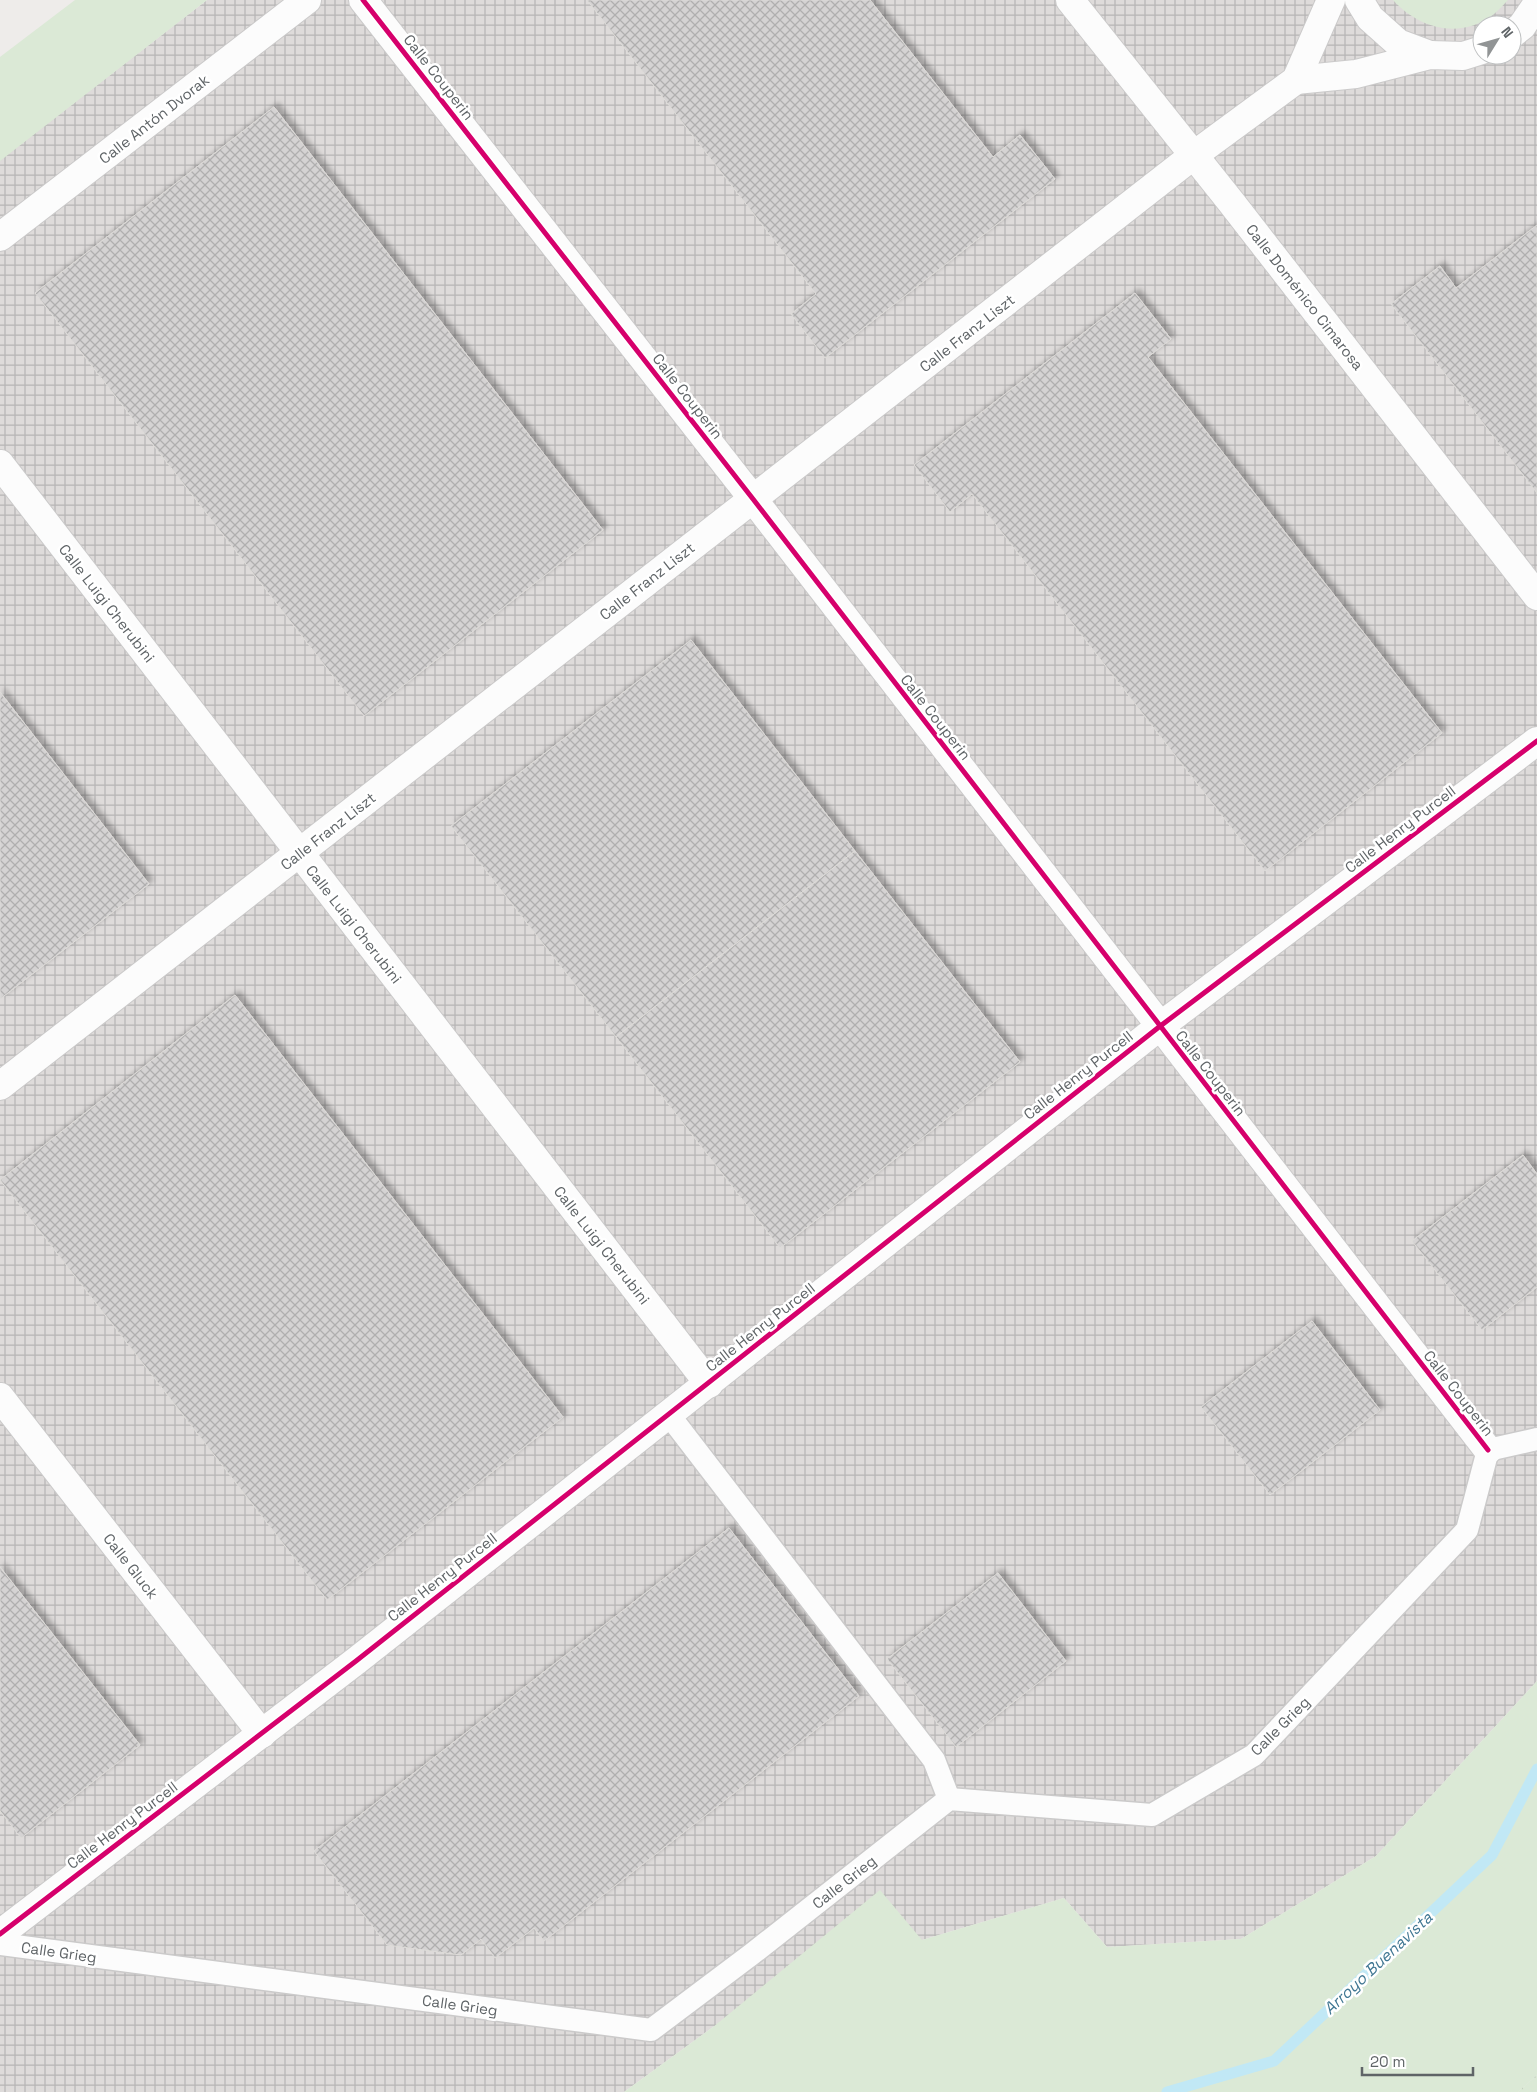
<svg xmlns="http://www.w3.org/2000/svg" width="1537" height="2092" viewBox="0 0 1537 2092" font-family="'Space Grotesk',sans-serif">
<defs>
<pattern id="industrial-grid" width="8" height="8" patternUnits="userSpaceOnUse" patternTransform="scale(1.25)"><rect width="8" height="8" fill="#dedbda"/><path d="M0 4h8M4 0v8" fill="none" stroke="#b7b5b5"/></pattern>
<pattern id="forest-crowns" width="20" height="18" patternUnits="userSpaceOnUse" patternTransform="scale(1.25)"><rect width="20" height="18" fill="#dbe9d6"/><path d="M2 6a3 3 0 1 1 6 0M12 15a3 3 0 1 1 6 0" fill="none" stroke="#b5c0b1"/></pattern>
<pattern id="building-cross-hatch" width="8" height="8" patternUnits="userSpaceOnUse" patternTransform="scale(1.25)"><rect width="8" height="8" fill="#d5d3d3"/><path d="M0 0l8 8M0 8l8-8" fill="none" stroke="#b0afaf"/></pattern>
<filter id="shadow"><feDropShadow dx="4.5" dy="-4.5" stdDeviation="2.5" flood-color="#0004"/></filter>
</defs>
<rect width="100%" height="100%" fill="#eeecea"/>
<path fill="url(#industrial-grid)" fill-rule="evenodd" d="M 207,0 L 1537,0 L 1537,1681 L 1376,1856 L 1241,1939 L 1107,1947 L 1064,1898 L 922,1940 L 713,2027 L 624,2092 L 0,2092 L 0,160 ZM 1482,25 L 1512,25 L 1512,55 L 1482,55 Z"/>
<g fill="#dbe9d6">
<path d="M 75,0 L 207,0 L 0,161 L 0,57 Z"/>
<path d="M 1393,0 L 1508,0 C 1503,5 1499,10 1494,14 C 1461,40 1419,29 1393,0 Z"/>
<path d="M 1537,1681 L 1537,2075 L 1518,2092 L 624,2092 L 713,2027 L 880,1890 L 922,1940 L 1064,1898 L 1107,1947 L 1241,1939 L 1376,1856 Z"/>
</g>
<path fill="url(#forest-crowns)" d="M 1537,2075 L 1537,2092 L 1518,2092 L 1519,2091 Z"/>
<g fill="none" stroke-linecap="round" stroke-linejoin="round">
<path stroke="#c1e8f5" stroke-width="11" d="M 1167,2092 L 1274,2061 L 1492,1855 L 1537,1769"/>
</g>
<g fill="url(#building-cross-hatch)" stroke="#dedcd9" filter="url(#shadow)">
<path d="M 587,0 L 870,0 L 993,157 L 1020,135 L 1055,179 L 825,358 L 791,314 L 816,294 Z"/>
<path d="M 274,107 L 603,530 L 364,716 L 35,293 Z"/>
<path d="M 1537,225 L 1537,493 L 1391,304 L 1440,266 L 1456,288 Z"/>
<path d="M 1135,293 L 1171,339 L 1148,357 L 1442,733 L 1265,871 L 972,494 L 950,512 L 914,465 Z"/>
<path d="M 691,640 L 855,851 L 616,1037 L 451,826 Z"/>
<path d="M 0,692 L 149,884 L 0,999 Z"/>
<path d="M 855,851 L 1020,1062 L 780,1248 L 616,1037 Z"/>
<path d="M 235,995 L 563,1417 L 327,1600 L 0,1180 Z"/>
<path d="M 1523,1155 L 1537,1174 L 1537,1287 L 1482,1330 L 1412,1241 Z"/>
<path d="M 1312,1321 L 1380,1410 L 1270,1495 L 1201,1407 Z"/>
<path d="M 729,1528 L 859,1696 L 544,1941 L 534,1928 L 495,1958 L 481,1939 L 461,1955 L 387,1945 L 314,1851 Z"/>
<path d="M 0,1567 L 140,1745 L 21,1838 L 0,1811 Z"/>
<path d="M 998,1573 L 1066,1661 L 956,1747 L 887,1659 Z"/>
</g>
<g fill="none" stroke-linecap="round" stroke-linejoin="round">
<g stroke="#cbcaca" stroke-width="25">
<g id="lane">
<path d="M 669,1415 L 934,1760 L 949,1799"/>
<path d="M 0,1944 L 651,2030 L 752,1954 L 949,1799 L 1152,1815 L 1254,1755 L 1467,1530 L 1488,1450 L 1537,1439"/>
</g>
</g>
<g stroke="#cbcaca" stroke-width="30">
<g id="street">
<path d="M 363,0 L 753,499 L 1488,1450"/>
<path d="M 1070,0 L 1231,202 L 1537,596"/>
<path d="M 1359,0 L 1370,18 L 1398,43 L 1430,55"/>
<path d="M 1512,34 L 1522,26 L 1537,4"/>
<path d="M 1296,80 L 1356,74 L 1430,55 L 1463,56 L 1482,50"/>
<path d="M 0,237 L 307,0"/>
<path d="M 0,464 L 709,1384"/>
<path d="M 0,1086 L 1194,155 L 1296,80 L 1331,0"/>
<path d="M 0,1397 L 262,1734"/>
<path d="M 0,1934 L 356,1661 L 1159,1027 L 1537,741"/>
</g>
</g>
<use href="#lane" stroke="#fcfcfc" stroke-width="22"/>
<use href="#street" stroke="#fcfcfc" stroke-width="28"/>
<g stroke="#fff" stroke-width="8">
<g id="cycleway">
<path d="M 363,0 L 753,499 L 1488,1450"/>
<path d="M 0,1934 L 356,1661 L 1159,1027 L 1537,741"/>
</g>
</g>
<use href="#cycleway" stroke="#d6006c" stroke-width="5"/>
</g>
<g text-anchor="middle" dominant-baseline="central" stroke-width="5" stroke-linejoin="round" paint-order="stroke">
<g font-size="15" fill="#5f6467" stroke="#fff">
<text transform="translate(439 77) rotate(52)">Calle Couperin</text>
<text transform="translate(154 119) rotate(-38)">Calle Antón Dvorak</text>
<text transform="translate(1305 297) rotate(52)">Calle Doménico Cimarosa</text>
<text transform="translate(967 333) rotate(-38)">Calle Franz Liszt</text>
<text transform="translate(688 396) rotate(52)">Calle Couperin</text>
<text transform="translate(647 581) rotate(-38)">Calle Franz Liszt</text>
<text transform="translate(107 603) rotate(52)">Calle Luigi Cherubini</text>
<text transform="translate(936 717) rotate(52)">Calle Couperin</text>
<text transform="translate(1400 829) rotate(-37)">Calle Henry Purcell</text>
<text transform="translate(328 831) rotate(-38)">Calle Franz Liszt</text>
<text transform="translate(354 924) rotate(52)">Calle Luigi Cherubini</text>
<text transform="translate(1211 1073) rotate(52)">Calle Couperin</text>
<text transform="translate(1078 1075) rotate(-38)">Calle Henry Purcell</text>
<text transform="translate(602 1245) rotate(52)">Calle Luigi Cherubini</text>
<text transform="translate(760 1327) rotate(-38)">Calle Henry Purcell</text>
<text transform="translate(1459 1393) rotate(52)">Calle Couperin</text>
<text transform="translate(131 1566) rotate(52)">Calle Gluck</text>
<text transform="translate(442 1577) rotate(-38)">Calle Henry Purcell</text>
<text transform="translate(1280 1726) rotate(-45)">Calle Grieg</text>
<text transform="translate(122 1825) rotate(-37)">Calle Henry Purcell</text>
<text transform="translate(844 1882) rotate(-38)">Calle Grieg</text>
<text transform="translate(59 1952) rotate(8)">Calle Grieg</text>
<text transform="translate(460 2005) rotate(8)">Calle Grieg</text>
</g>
<g font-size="16" font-style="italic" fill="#407793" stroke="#fff">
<text transform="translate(1378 1963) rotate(-43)">Arroyo Buenavista</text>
</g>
</g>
<g transform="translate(1497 40) rotate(53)"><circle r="24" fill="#ffffff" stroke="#bfc1c2"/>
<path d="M0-4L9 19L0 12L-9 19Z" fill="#919495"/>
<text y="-8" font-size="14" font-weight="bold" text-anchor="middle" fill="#5f6467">N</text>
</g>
<path d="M1362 2067v8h111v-8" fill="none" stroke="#5f6467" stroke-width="2.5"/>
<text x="1370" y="2067" font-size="15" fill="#5f6467" stroke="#ffffff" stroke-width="4" paint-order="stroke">20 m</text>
</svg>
